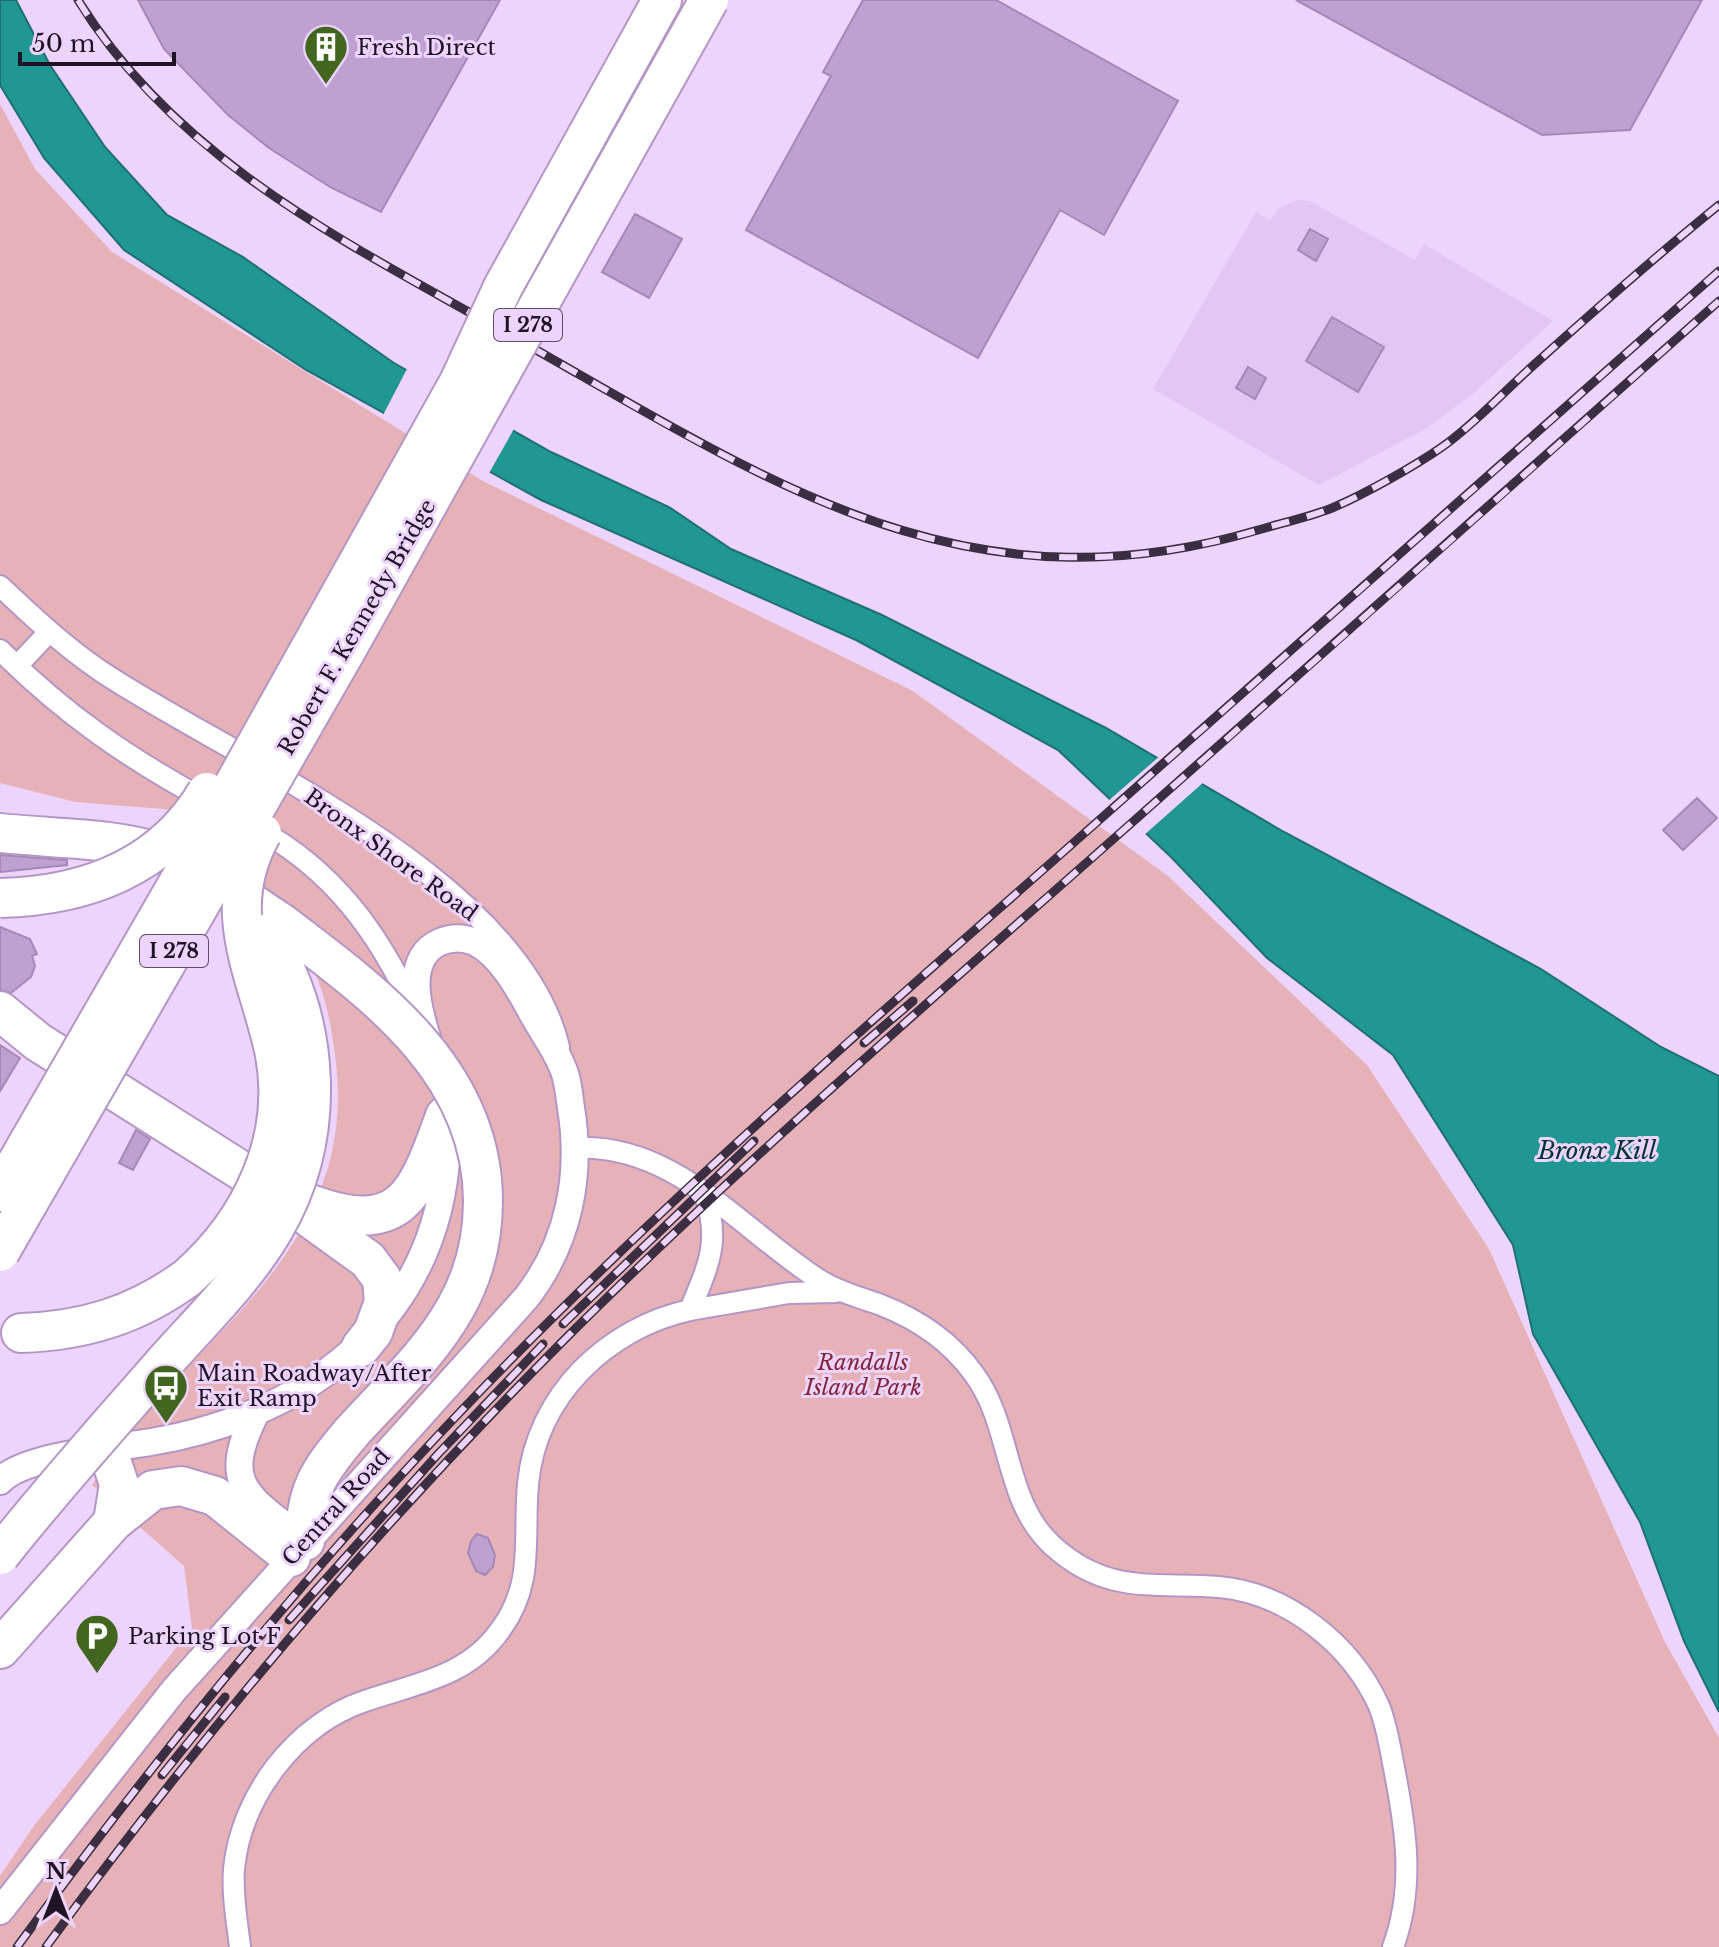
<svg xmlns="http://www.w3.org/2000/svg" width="1719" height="1947" viewBox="0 0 1719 1947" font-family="'Libre Baskerville',serif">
<rect width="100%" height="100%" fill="#edd4fd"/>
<path fill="#e2c6f3" d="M 1298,200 L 1310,201 L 1415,260 L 1424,244 L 1553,321 L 1475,392 L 1427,428 L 1319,485 L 1153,389 L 1256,212 L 1270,220 L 1280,207 Z"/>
<path fill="#e7b2b7" d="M 0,104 L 35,169 L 112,252 L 483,481 L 913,691 L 1168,876 L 1367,1065 L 1489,1249 L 1665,1642 L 1719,1738 L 1719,1947 L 0,1947 L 0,1876 L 33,1827 L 192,1628 L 184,1566 L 92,1485 C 107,1464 120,1439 137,1420 C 234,1314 355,1225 336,1063 C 332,1029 326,993 310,963 C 301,946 284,931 272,916 C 244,881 216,846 188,811 L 75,802 L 0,783 Z"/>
<path fill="#219794" stroke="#206f73" stroke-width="2" d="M 0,0 L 16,0 L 50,65 L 105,147 L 167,215 L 243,257 L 394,363 L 551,452 L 669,507 L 731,549 L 882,615 L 1106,728 L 1284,832 L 1541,969 L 1661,1047 L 1719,1076 L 1719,1712 L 1684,1641 L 1640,1522 L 1533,1334 L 1513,1245 L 1393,1055 L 1267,958 L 1172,858 L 1058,750 L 856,640 L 541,500 L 306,370 L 124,250 L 44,158 L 0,85 Z"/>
<g fill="#edd4fd">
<path d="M 408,367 L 515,427 L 488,475 L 382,417 Z"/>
<path d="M 1161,755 L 1205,781 L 1143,836 L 1107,802 Z"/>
</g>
<g fill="#bfa1d1" stroke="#a588b7" stroke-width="2">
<path d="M 138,0 L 500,0 L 381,212 L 330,187 L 269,148 L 228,115 L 164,49 Z"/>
<path d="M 863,0 L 996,0 L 1178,101 L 1104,235 L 1060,210 L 978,358 L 746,230 L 831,76 L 823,72 Z"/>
<path d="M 1296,0 L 1702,0 L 1630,130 L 1542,135 Z"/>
<path d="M 635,214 L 682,239 L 649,298 L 602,272 Z"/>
<path d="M 1310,229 L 1328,239 L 1316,261 L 1298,250 Z"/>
<path d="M 1332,317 L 1384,347 L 1358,392 L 1306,361 Z"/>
<path d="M 1248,367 L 1266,378 L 1255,399 L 1236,388 Z"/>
<path d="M 1697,798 L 1717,818 L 1683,850 L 1663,830 Z"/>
<path d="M 0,855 L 67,860 L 67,865 L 0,872 Z"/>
<path d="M 0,927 L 30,939 L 37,954 L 32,956 L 35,966 L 31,977 L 11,993 L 0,990 Z"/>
<path d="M 0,1045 L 20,1058 L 0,1091 Z"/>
<path d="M 136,1130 L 150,1139 L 133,1170 L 119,1163 Z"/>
<path d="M 477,1534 L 488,1538 L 495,1555 L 493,1567 L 485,1575 L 476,1571 L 468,1553 L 471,1541 Z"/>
</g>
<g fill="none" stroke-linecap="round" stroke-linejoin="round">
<g stroke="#b496c6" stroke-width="24">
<g id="minor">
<path d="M 0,586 C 33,617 65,647 102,672 C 238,762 519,877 559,1047"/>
<path d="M 0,650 C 64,714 129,759 209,802"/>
<path d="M 17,666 L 49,632"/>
<path d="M 258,829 C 333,870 379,933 414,1010"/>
<path d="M 576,1148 C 676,1143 743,1232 821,1281 C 840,1293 860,1297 881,1305 C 917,1319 951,1342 974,1374 C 1013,1427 1003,1502 1054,1547 C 1108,1595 1154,1582 1219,1587 C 1287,1593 1351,1644 1379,1706 C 1387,1726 1390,1747 1394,1768 C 1406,1829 1415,1887 1393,1947"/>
<path d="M 690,1310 L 789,1293 L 836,1292"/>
<path d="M 240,1947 C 237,1921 232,1895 234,1869 C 241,1796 296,1724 365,1701 C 417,1683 468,1677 501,1629 C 535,1583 523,1537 528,1484 C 536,1396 607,1328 690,1310 C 708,1266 721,1242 705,1195"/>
</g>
</g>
<g stroke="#b496c6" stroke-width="30">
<g id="tertiary">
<path d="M 257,1411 C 218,1486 248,1496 305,1541"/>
<path d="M 0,1481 C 25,1455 115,1448 151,1442 C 314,1415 447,1310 447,1135"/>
<path d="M 0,1911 L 174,1690 L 526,1298 C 569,1243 582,1175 571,1108 C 569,1094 568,1078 562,1066 C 555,1048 541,1030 532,1013 C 519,989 501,955 475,942 C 463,937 452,937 440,942 C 399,960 422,1022 432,1053"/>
</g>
</g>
<g stroke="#b496c6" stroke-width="42">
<g id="motorway">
<path d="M 503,287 L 662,0"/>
<path d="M 0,833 C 54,839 113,837 164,854 C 206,867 244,899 280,922"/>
<path d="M 0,1011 L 38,1042 L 267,1187 L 368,1260 L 382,1279 L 384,1302 L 373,1332 L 361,1347"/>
<path d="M 305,1202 C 401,1239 416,1197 445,1116"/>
<path d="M 21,1333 C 84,1331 136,1315 187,1278"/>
<path d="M 107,1448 L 119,1484 L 113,1522"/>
<path d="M 305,1541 C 305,1490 319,1471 351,1433"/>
<path d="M 0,1649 L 113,1522 L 153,1490 L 181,1486 L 215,1496 L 291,1557"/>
</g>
</g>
<use href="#minor" stroke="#fff" stroke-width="20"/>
<use href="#tertiary" stroke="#fff" stroke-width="26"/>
<use href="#motorway" stroke="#fff" stroke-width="38"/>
<g stroke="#3b2e43" stroke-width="9">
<g id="rail">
<path d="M 78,0 C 177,161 349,244 508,334 C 758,474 958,619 1258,530 C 1282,523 1309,517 1332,508 C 1363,495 1415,466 1442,447 C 1476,423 1505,390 1536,363 C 1596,309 1656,256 1719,205"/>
<path d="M 864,1043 L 913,1001"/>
<path d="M 563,1324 L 754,1141"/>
<path d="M 289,1620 L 439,1453 L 543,1344"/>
<path d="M 162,1775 L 225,1697"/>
<path d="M 17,1947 C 145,1772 281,1603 429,1445 C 624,1236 839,1050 1053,861 C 1275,665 1497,468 1719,271"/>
<path d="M 46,1947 C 204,1731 379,1525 568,1336 C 749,1156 944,989 1136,819 C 1331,647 1525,474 1719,301"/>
</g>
</g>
<use href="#rail" stroke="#edd4fd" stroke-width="6" stroke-dasharray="18" stroke-linecap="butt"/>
<g stroke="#b496c6" stroke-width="42" stroke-linecap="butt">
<g id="motorway-bridge">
<path d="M 0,898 C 85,896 162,868 207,792"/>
<path d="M 280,922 C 375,994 483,1071 483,1201 C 483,1238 474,1275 456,1307 C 430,1354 387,1393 351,1433"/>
<path d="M 0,1192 L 204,838 L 459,382 L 503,287"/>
<path d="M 0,1252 L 347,649 L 709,0"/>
<path d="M 187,1278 C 252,1221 292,1137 274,1050 C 257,973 218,911 262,833"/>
<path d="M 0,1555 C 52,1489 107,1428 162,1365 C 200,1322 245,1279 274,1229 C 327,1138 322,1022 266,934"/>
</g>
</g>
<use href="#motorway-bridge" stroke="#fff" stroke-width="38"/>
</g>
<defs>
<g id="building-pin" transform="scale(2.3)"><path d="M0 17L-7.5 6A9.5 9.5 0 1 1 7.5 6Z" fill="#42661f" stroke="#edd4fd"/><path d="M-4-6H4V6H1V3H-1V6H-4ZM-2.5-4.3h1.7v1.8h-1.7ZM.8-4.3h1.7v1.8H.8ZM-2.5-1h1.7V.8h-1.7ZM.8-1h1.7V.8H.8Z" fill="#fff"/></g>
<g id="bus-pin" transform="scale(2.3)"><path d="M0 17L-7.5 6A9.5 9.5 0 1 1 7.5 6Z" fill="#42661f" stroke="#edd4fd"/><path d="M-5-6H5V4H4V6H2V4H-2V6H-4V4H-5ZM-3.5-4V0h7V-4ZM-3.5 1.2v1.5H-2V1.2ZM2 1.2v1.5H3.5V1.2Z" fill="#fff"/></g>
<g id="parking-pin" transform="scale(2.3)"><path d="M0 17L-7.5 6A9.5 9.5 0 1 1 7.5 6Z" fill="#42661f" stroke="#edd4fd"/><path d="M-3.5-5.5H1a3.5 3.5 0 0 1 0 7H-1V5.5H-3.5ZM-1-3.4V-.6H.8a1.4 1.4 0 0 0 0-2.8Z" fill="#fff"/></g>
</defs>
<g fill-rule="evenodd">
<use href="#building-pin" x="326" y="47"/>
<use href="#bus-pin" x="166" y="1386"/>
<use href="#parking-pin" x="97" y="1636"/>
</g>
<g text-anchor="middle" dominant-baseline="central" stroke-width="6" stroke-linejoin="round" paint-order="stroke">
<g fill="#edd4fd" stroke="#5d4d66" stroke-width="2">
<rect x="494" y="309" width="68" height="32" rx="6"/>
<rect x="140" y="935" width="68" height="32" rx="6"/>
</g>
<g font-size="20" font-weight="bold" fill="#1f1325">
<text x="528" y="325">I 278</text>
<text x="174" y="951">I 278</text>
</g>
<g font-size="22" fill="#1f1325" stroke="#edd4fd" text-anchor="start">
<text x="357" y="47">Fresh Direct</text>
<text x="197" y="1373">Main Roadway/After<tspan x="197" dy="25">Exit Ramp</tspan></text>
<text x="128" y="1636">Parking Lot F</text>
</g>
<g font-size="22" fill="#1f1325" stroke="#edd4fd">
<text transform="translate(357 627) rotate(-60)">Robert F. Kennedy Bridge</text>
<text transform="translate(391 855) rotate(36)">Bronx Shore Road</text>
<text transform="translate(336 1507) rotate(-48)">Central Road</text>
</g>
<g font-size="22" font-style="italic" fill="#84263a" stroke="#edd4fd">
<text x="863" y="1362">Randalls<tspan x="863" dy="25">Island Park</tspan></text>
</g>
<g font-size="24" font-style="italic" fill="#003534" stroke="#edd4fd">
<text x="1597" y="1150">Bronx Kill</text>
</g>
</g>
<g transform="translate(56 1891)" stroke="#edd4fd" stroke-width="6" paint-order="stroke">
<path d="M0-6L14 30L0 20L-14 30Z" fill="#1f1325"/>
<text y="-12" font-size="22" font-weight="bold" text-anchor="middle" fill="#1f1325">N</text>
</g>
<path d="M20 52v12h154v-12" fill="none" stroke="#1f1325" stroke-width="4"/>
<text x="32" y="52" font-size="24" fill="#1f1325" stroke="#edd4fd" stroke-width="6" paint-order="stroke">50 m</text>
</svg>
